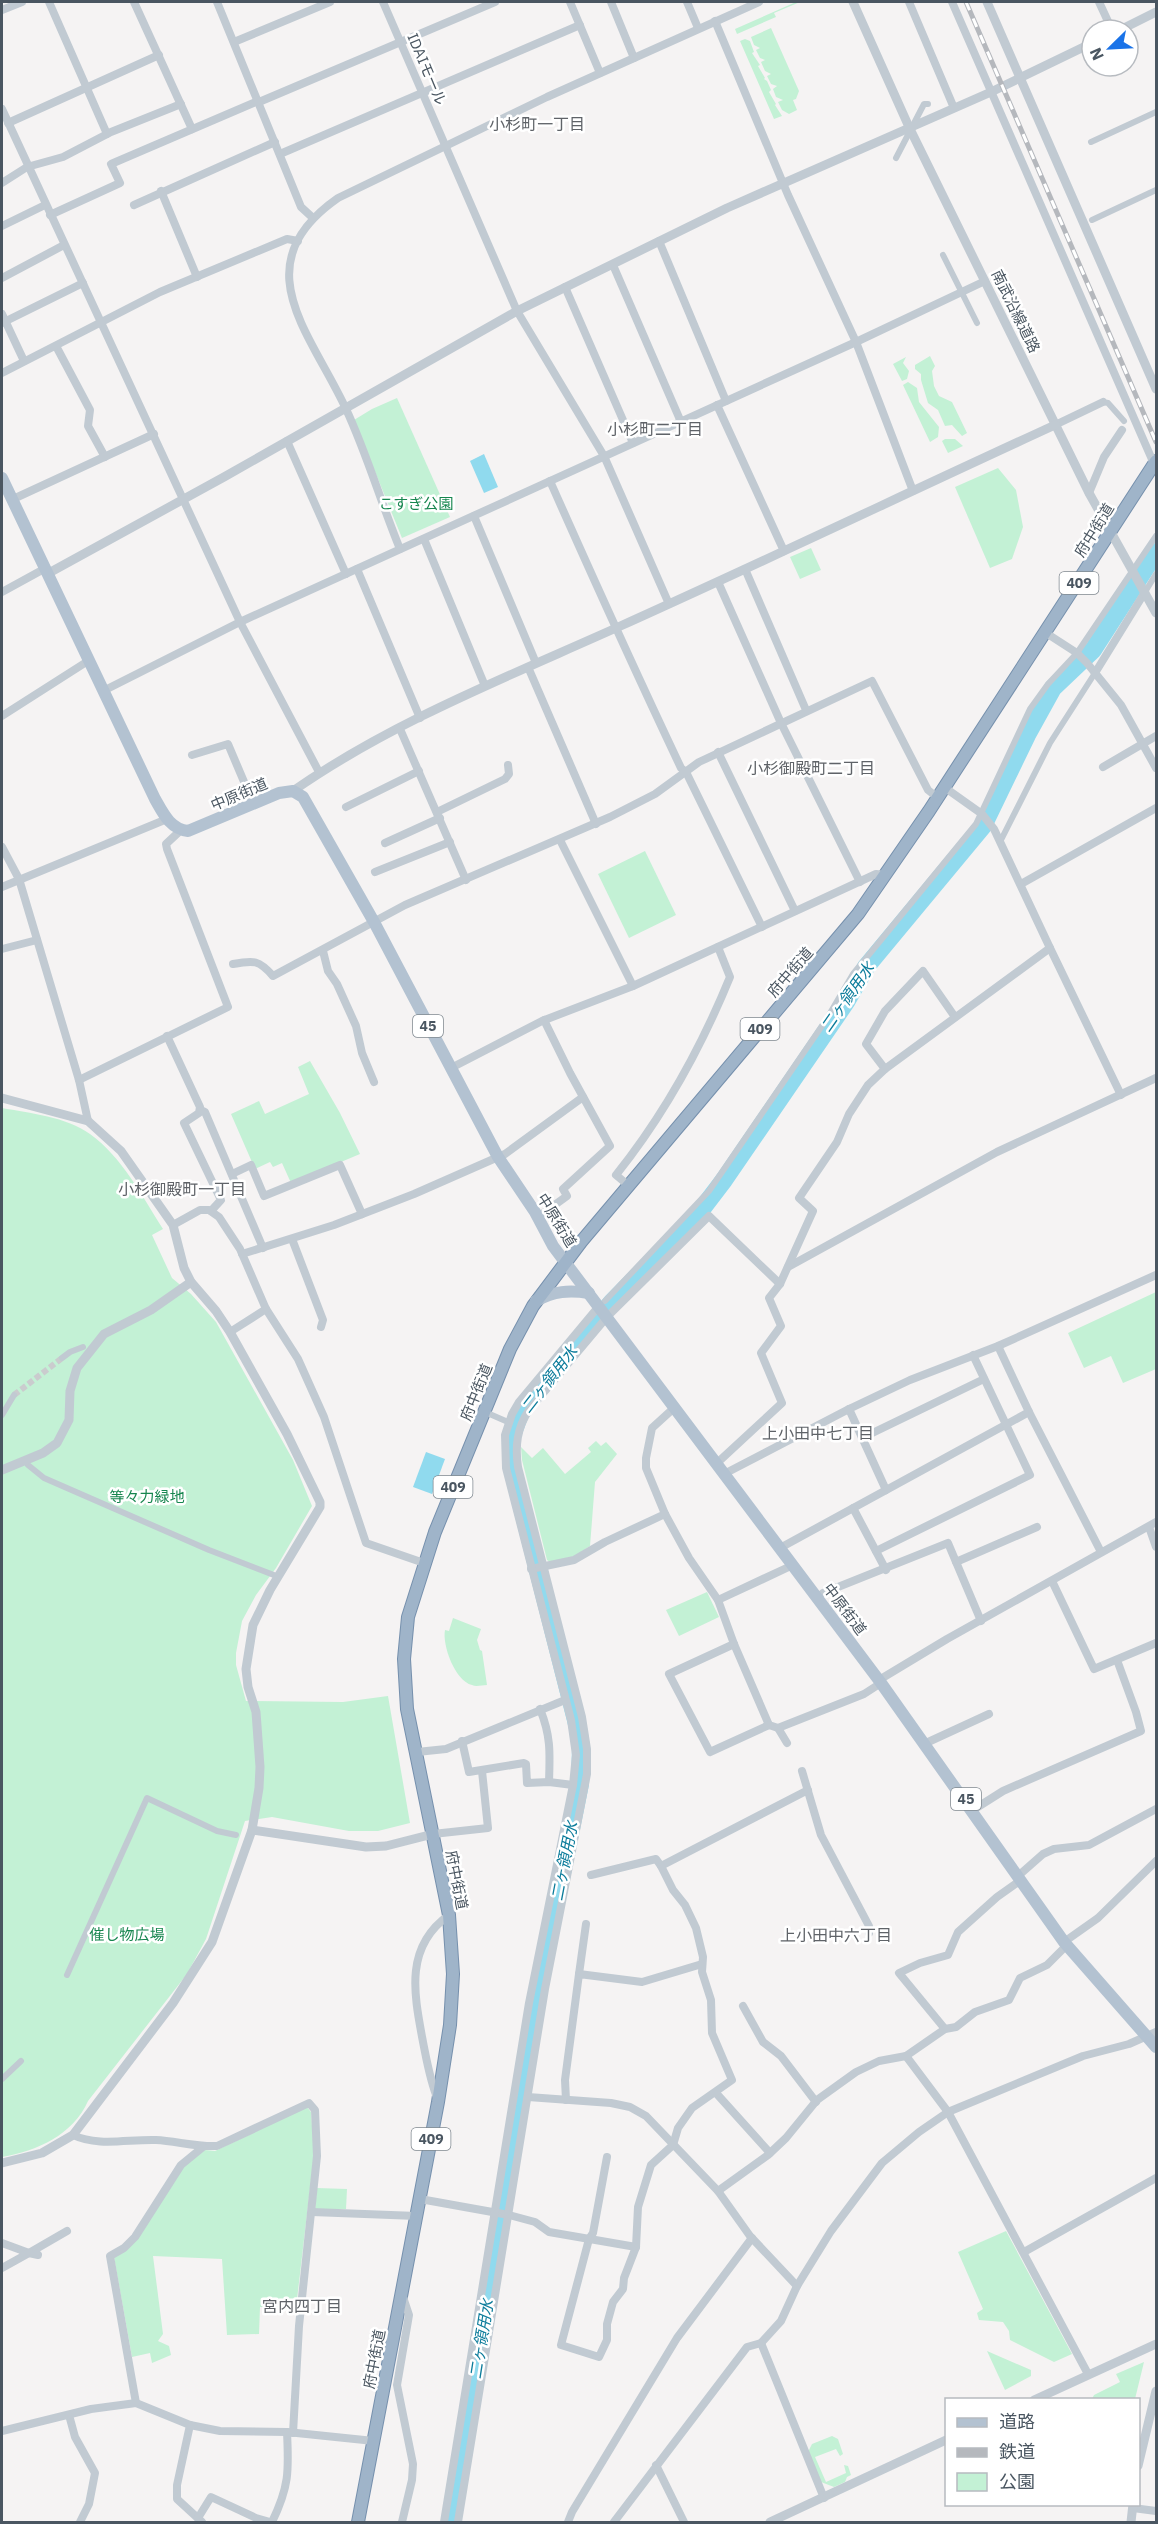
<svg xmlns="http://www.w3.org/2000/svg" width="1158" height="2524" viewBox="0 0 1158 2524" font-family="'IBM Plex Sans','Noto Sans JP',sans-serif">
<rect width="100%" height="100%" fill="#f5f3f3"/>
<g fill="#c3f1d5">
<path d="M 796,2 L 800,2 L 774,13 L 776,17 L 737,34 L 735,29 Z"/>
<path d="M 771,28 L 799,91 L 796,99 L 793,100 L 797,110 L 789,114 L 782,110 L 778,102 L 783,100 L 776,97 L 773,89 L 777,86 L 771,84 L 767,76 L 771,74 L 765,71 L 761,62 L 765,60 L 760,58 L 756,50 L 760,48 L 754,45 L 751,37 Z"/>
<path d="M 745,39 L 750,41 L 754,52 L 752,53 L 760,65 L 758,66 L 765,78 L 764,79 L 767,81 L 771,90 L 769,92 L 776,104 L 775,105 L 782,116 L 774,119 L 740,41 Z"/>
<path d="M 930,356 L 935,366 L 932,371 L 934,386 L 939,396 L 952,402 L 967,433 L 962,436 L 952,425 L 945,426 L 938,410 L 928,403 L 921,380 L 921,374 L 915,369 L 915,365 Z"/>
<path d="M 906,357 L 903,363 L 909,371 L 907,379 L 902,381 L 893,364 Z"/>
<path d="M 908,382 L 917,388 L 919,402 L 939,427 L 938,437 L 930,442 L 903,385 Z"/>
<path d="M 397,398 L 450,517 L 402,538 L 354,420 L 372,409 Z"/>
<path d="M 945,439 L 955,439 L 963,446 L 948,453 L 942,441 Z"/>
<path d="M 998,468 L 1016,490 L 1023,527 L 1012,559 L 990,568 L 955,487 Z"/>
<path d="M 811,548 L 821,570 L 800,579 L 790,557 Z"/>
<path d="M 645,851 L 676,915 L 629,938 L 598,874 Z"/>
<path d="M 310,1061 L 340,1113 L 360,1154 L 291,1183 L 282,1163 L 273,1167 L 270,1162 L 255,1169 L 231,1114 L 259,1101 L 265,1114 L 309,1094 L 298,1067 Z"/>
<path d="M 2,1108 C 29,1113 67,1117 90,1134 C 122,1157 142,1196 163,1229 L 152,1235 L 172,1278 L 191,1294 L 216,1322 L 293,1460 L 312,1506 L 276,1568 L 256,1595 L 242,1621 L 236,1653 L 236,1665 L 246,1701 L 343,1702 L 388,1696 L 410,1823 L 378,1831 L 349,1831 L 272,1817 L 245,1821 L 206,1939 L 187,1974 L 88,2101 C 73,2135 37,2151 2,2157 Z"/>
<path d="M 1156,1292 L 1156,1369 L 1123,1383 L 1111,1356 L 1084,1368 L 1068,1333 Z"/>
<path d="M 596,1441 L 601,1446 L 606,1442 L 617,1454 L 595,1482 L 590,1546 L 575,1556 L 550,1562 L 547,1560 L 522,1460 L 521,1447 L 532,1458 L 543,1448 L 565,1474 L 591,1452 L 588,1448 Z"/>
<path d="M 707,1592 L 719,1617 L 679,1636 L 666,1610 Z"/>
<path d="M 453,1618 L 481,1629 L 477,1640 L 480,1650 L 482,1651 L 487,1685 C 482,1685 476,1687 472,1685 C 455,1681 442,1645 445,1630 L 449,1631 Z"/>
<path d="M 307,2107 L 311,2112 L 314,2154 L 296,2308 L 260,2307 L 259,2334 L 227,2335 L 222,2259 L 153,2256 L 163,2334 L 158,2341 L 169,2346 L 171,2355 L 152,2363 L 150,2353 L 132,2357 L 114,2257 L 128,2248 L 183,2167 L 205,2150 L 215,2151 Z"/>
<path d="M 317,2188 L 347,2189 L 346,2209 L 315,2209 Z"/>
<path d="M 1006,2231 L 1072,2354 L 1054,2362 L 1010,2340 L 1009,2331 L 1003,2322 L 979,2320 L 977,2313 L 983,2309 L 958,2252 Z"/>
<path d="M 987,2351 L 1031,2370 L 1031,2376 L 1005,2390 Z"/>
<path d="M 1144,2362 L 1135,2399 L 1092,2399 L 1094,2395 L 1120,2382 L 1116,2374 Z"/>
<path d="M 832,2436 L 838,2439 L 843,2454 L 840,2456 L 836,2449 L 815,2457 L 826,2482 L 846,2473 L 844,2465 L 848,2466 L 851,2475 L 847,2477 L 845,2482 L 834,2487 L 821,2482 L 808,2452 L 812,2444 Z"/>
</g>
<g fill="#90daee">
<path d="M 484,454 L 498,487 L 484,493 L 470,461 Z"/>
<path d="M 426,1452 L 445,1459 L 432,1494 L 413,1487 Z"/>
</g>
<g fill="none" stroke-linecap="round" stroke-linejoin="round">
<path stroke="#90daee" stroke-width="18" d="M 450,2522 L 538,1992 L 580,1784 L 581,1748 L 578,1728 L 511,1464 L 511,1438 L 521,1411 L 612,1302 L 695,1218 L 724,1180 L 846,1002 L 866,967 L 983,826 L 1027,735 L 1053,688 L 1093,650 L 1156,552"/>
<path stroke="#caccce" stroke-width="6" stroke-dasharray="6 3" stroke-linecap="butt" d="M 14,1395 L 62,1358"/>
<g stroke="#7690ad" stroke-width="14">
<path id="trunk" d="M 358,2522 L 438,2102 L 450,2025 L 453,1974 L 449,1915 L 407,1709 L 404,1659 L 408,1617 L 435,1532 L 510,1349 L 533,1306 L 581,1242 L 858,914 L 929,811 L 1156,461"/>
</g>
<g stroke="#c1cad2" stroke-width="6">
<path d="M 1091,142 L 1156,112"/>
<path d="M 1092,220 L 1156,190"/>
<path d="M 1103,402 L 1108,403 L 1124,421"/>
<path d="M 1145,592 L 1156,574"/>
<path d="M 1001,840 L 1050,743 L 1095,673"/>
<path d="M 605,1301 L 709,1191 L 826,1020 L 853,974 L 976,824 L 1030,709 L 1048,684 L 1077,653 L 1156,536"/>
<path d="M 62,1358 L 70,1352 L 83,1347"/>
<path d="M 485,1412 L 508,1422"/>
<path d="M 2,1415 L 14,1395"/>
<path d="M 28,1465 L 44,1478 L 209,1550 L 279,1577"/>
<path d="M 67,1975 L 147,1798 L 217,1831 L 236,1835"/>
<path d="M 2,2079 L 21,2061"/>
</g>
<g stroke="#c1cad2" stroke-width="8">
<path d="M 49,2 L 107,134"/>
<path d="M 134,2 L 192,129"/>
<path d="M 217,2 L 301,207 L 313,218"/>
<path d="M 383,2 L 517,311 L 604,456 L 669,604"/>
<path d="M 570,2 L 600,73"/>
<path d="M 611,2 L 634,58"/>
<path d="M 687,2 L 698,28"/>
<path d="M 909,2 L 954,108"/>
<path d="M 952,2 L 1154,464"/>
<path d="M 1099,2 L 1112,30"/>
<path d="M 2,10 L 22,2"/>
<path d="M 715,21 L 788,195 L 856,342 L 913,491"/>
<path d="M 234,42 L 330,2"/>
<path d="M 259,102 L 495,2"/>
<path d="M 2,109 L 240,622 L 319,772"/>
<path d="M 8,123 L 159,55"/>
<path d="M 280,154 L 580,25"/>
<path d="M 2,183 L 27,167 L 63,157 L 111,132 L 181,104"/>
<path d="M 161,191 L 197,277"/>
<path d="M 134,205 L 275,142"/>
<path d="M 50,215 L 120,183 L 111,164 L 258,101"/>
<path d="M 2,226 L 45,205"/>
<path d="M 659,241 L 726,401"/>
<path d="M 613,265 L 681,422"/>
<path d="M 2,278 L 64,245"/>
<path d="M 565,287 L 633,443"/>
<path d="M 2,314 L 24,361"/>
<path d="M 2,323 L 83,283"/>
<path d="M 56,346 L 90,410 L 88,426 L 105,457"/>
<path d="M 2,373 L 160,292 L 287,239 L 298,241"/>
<path d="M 717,405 L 784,551"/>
<path d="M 1055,425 L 1103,402"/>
<path d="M 287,441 L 346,574"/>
<path d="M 550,481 C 593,578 636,673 681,768 L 686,772 L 762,927"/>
<path d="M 1089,493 L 1104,457 L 1122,430"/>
<path d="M 11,500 L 154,434"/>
<path d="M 474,516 L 536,663"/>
<path d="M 424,539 L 485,686"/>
<path d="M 400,549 C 381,503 367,454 346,409 C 311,333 242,265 338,198 L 547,97 L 759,2"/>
<path d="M 357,569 L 420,718"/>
<path d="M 745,569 L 806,710"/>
<path d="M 718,582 L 781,723 L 860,882"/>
<path d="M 2,592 L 44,569"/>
<path d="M 1046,633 L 1077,653 L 1087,663 L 1121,705 L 1156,768"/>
<path d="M 528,667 L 596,824"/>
<path d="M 1095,673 L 1145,592"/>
<path d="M 103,691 L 240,622 L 856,342 L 985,281"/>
<path d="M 2,716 L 88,661"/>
<path d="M 400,729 L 466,880"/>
<path d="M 718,752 L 795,911"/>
<path d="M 192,755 L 228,744 L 253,803"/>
<path d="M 1103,767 L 1156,736"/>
<path d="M 346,807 L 419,771"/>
<path d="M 437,812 L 505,779 L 509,774 L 508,765"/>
<path d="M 560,840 L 633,986"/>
<path d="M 385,843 L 440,818"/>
<path d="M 2,847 L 19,879 L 79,1080 L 88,1121"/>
<path d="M 375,872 L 450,842"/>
<path d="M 1021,884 L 1156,808"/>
<path d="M 2,887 L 167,819"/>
<path d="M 1050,948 L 1121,1095"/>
<path d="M 2,949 L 37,940"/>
<path d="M 323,951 L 328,971 L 337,984 L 356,1026 L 362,1053 L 374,1082"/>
<path d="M 233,964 C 254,960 259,960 273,976 L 405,905 L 610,817 L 655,794 L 699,762 L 872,681 L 928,790 L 938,798"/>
<path d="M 167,1036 L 200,1107 L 199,1113 L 184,1123 L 221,1200 L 211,1211"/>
<path d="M 451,1068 L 542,1021 L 633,986 L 876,874 L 886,875"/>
<path d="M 885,1069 L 866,1044 L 885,1011 L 923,971 L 955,1017"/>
<path d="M 79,1080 L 228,1007 L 167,849 L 166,844 L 181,830"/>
<path d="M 201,1110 L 205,1112 L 263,1248"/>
<path d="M 232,1174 L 251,1165 L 264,1196 L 340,1165 L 362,1214"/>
<path d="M 628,1185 L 616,1175 C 664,1115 701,1048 730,977 L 718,947"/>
<path d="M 538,1217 L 567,1196 L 563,1189 L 610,1146 L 570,1073 L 544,1020"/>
<path d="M 173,1225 L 200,1210 L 209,1210 L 219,1217 L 240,1249 L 266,1309 L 298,1359 L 324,1417 L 366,1543 L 424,1563"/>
<path d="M 292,1239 L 323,1320 L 321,1327"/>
<path d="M 242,1254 L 334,1225 L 414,1194 L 505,1154 L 583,1097"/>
<path d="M 788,1267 L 997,1152 L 1156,1078"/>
<path d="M 230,1332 L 266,1309"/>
<path d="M 998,1346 L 1029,1412 L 1101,1552"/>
<path d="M 674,1408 L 652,1428 L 646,1458 L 646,1468 L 665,1514 L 689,1558 L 718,1600 L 734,1644 L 769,1725 L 778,1728 L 787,1743"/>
<path d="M 849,1409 L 886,1490"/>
<path d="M 862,1438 L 984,1379"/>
<path d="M 716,1464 L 782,1403 L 761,1353 L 781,1326 L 769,1298 L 780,1284 L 813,1211 L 799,1198 L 837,1142 L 849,1114 L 868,1085 L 885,1069 L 1050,948 L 994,829 L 982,814 L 944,787"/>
<path d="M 724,1474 L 849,1409 L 910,1380 L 998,1346 L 1156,1275"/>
<path d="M 853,1508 L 886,1570"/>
<path d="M 1149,1527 L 1156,1547"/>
<path d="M 780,1548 L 1029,1412"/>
<path d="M 876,1551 L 1030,1475 L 973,1355"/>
<path d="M 956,1562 L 1037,1527"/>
<path d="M 531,1569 L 574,1560 L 605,1542 L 665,1514"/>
<path d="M 1052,1581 L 1094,1669 L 1156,1643"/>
<path d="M 817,1598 L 823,1593 L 948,1543 L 981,1621"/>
<path d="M 718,1600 L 793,1565"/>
<path d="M 734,1644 L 669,1674 L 710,1752 L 769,1725"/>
<path d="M 879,1680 L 947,1639 L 1156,1522"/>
<path d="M 540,1709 C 551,1736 550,1753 549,1782"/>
<path d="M 778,1728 L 864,1694 L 881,1683"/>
<path d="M 462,1741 L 469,1772 L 524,1763 L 526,1764 L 527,1783 L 549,1782 L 573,1785"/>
<path d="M 926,1743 L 989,1714"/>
<path d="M 417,1752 L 446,1749 L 565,1700"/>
<path d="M 802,1771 L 821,1835 L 869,1926 L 869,1933"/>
<path d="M 973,1810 L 1003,1791 L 1141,1731 L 1136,1712 L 1117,1660"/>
<path d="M 433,1834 L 488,1828 L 482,1771"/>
<path d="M 591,1875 L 656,1859 L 661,1866 L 808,1790"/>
<path d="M 1018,1876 L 1043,1854 L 1054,1849 L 1089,1845 L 1156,1809"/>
<path d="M 1064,1942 L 1098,1918 L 1156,1861"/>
<path d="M 579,1974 L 586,1924"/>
<path d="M 743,2006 L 763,2042 L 781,2056 L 816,2102"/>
<path d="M 945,2029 L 899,1973 L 920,1963 L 948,1955 L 958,1932 L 997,1897 L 1021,1880"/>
<path d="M 906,2056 L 948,2112 L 1088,2374"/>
<path d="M 716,2093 L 770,2153"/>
<path d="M 528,2097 L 611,2103 L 630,2107 L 646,2116 L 718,2191 L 750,2236 L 797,2286"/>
<path d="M 438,2100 C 430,2081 427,2062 423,2042 C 414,1994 404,1947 449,1915"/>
<path d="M 566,2100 L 565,2080 L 579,1974 L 642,1982 L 702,1964"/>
<path d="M 73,2135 C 98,2147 128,2139 156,2140 C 176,2141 196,2147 217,2146 L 309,2103 L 315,2110 L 317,2156 L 299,2326 L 293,2433"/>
<path d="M 607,2157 L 593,2233 L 589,2239 L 561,2345 L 599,2357 L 607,2340 L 607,2324 L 613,2302 L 623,2289 L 624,2278 L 636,2247"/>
<path d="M 718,2191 L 768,2155 L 786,2138 L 817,2100 L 856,2072 L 879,2061 L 906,2056 L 945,2029 L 956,2027 L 975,2012 L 1009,2000 L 1020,1978 L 1047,1965 L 1067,1945"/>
<path d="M 420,2199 L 509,2215 L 535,2222 L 549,2232 L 636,2247 L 638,2207 L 651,2165 L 673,2145 L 678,2128 L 692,2108 L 732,2080 L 712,2033 L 711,2000 L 702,1972 L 703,1957 L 696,1928 L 685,1905 L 673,1890 L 661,1866"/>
<path d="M 312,2212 L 417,2216"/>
<path d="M 2,2243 L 29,2253 L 2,2268"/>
<path d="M 1024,2252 L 1156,2178"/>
<path d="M 38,2255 L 29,2253 L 67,2231"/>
<path d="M 761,2343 L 824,2498"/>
<path d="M 136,2403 L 110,2256 L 124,2248 L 135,2237 L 181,2165 L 203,2147"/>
<path d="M 69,2415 L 75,2437 L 95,2473 L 89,2504 L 80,2522"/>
<path d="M 190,2425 L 177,2485 L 177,2499 L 202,2522"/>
<path d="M 2,2431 L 91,2409 L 136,2403 L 190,2425 L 220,2431 L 287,2432 L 374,2441"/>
<path d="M 656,2465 L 684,2522"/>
<path d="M 1133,2508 L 1156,2511"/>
<path d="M 198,2518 L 211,2497 L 256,2518 L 270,2522"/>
<path d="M 272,2522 C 289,2487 289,2472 287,2432"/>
<path d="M 402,2522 L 412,2480 L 413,2464 L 397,2385 L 409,2315 L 403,2297"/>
<path d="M 444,2522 L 529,2003 L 573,1785 L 576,1755 L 571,1720 L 506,1468 L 505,1435 L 512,1414 L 519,1402 L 599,1306"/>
<path d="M 458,2522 L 545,1989 L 587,1774 L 587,1749 L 582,1717 L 518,1467 C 515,1446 517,1428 529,1410 L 607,1317 L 709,1216 L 780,1284"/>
<path d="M 568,2522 L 572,2512 L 677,2338 L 752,2238"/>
<path d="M 614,2522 L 747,2347 L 761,2343 L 781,2321 L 797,2286 L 831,2231 L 882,2163 L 919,2132 L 948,2112 L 1083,2056 L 1129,2044 L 1156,2032"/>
</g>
<g stroke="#c1cad2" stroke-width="9">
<path d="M 853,2 L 909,127 L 1089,493 L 1156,613"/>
<path d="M 987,2 L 1156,389"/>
<path d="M 1120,30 L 1156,12"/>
<path d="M 47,574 L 224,477 L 517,311 L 727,208 L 991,92 L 1092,43"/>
<path d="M 293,791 C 390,723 507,677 616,628 C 763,562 909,492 1055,425"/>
<path d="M 2,1098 L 88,1121 L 121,1151 L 173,1225 L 184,1268 L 191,1282 L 216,1311 L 230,1332 L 287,1434 L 320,1502 L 320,1507 L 270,1590 L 253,1625 L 246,1669 L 248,1687 L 256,1712 L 260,1767 L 259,1788 L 252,1830 L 212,1942 L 173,2003 L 73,2135 L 42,2153 L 2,2163"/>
<path d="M 2,1470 L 43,1453 L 57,1443 L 69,1420 L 70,1391 L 77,1368 L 104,1334 L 151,1310 L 191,1282"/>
<path d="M 252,1830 L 366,1847 L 386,1846 L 433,1834"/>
<path d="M 1034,2400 L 1156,2344"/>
<path d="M 1138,2466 L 1156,2391"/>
<path d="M 770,2522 L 946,2440"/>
<path d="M 1131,2522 L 1133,2504"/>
</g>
<g stroke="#b3c2d1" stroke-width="12">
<path d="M 2,478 L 155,799 C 163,813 170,829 188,831 L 279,793 L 293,791 L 303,797 L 374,922 L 498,1157 L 535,1212 L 553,1246 L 881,1683 L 1064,1942 L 1156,2047"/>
<path d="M 536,1301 C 554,1291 569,1290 589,1293"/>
</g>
<use href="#trunk" stroke="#9fb4c9" stroke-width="12"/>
<g stroke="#b5b8bd" stroke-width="5">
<path id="rail" d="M 966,2 L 1156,442"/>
</g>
<use href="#rail" stroke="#fff" stroke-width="3" stroke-dasharray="9" stroke-linecap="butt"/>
<g stroke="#c1cad2" stroke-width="6">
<path d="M 896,158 L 924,104 L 928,104"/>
<path d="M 943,255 L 977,323"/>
</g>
</g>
<g text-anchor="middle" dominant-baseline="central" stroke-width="5" stroke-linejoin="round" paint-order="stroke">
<g fill="#fff" stroke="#808990" stroke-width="1.5">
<rect x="1059.5" y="572" width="39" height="22" rx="4.5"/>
<rect x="413" y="1015" width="30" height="22" rx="4.5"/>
<rect x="740.5" y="1018" width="39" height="22" rx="4.5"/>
<rect x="433.5" y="1476" width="39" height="22" rx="4.5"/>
<rect x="951" y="1788" width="30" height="22" rx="4.5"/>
<rect x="411.5" y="2128" width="39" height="22" rx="4.5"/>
</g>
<g font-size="14" font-weight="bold" fill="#4a5661">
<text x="1079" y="583">409</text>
<text x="428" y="1026">45</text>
<text x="760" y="1029">409</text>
<text x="453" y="1487">409</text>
<text x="966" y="1799">45</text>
<text x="431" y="2139">409</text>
</g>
<g font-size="15" fill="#4a5661" stroke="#fff">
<text transform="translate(427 69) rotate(67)">IDAIモール</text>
<text transform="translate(1016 311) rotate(64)">南武沿線道路</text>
<text transform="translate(1094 530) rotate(-58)">府中街道</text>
<text transform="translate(239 794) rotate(-23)">中原街道</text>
<text transform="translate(790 972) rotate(-49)">府中街道</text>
<text transform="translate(557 1220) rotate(58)">中原街道</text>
<text transform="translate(476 1392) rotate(-68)">府中街道</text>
<text transform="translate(845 1609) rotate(53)">中原街道</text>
<text transform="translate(457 1880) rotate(79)">府中街道</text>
<text transform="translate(374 2359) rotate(-79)">府中街道</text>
</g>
<g font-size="15" fill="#17864f" stroke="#fff">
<text x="416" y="503">こすぎ公園</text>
<text x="147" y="1496">等々力緑地</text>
<text x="127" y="1934">催し物広場</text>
</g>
<g font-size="16" fill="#5f6368" stroke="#fff">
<text x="537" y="124">小杉町一丁目</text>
<text x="655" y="429">小杉町二丁目</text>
<text x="811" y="768">小杉御殿町二丁目</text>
<text x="182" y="1189">小杉御殿町一丁目</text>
<text x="818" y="1433">上小田中七丁目</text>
<text x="836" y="1935">上小田中六丁目</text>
<text x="302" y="2306">宮内四丁目</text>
</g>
<g font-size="16" font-style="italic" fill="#0c7c9b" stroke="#fff">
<text transform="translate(847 997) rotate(-55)">二ヶ領用水</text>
<text transform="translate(549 1379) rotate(-52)">二ヶ領用水</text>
<text transform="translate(564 1861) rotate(-79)">二ヶ領用水</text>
<text transform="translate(481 2339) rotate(-81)">二ヶ領用水</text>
</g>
</g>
<rect width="1158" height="2524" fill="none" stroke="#4a5661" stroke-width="6"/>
<rect x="945" y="2398" width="195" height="108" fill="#ffffff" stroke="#b7bbc0" stroke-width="1.5"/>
<rect x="957" y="2418" width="30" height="9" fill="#b3c2d1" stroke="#b7bbc0" stroke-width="1.5"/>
<text x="999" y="2428" font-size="18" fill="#4a5661">道路</text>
<rect x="957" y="2448" width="30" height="9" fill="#b5b8bd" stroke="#b7bbc0" stroke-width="1.5"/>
<text x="999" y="2458" font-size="18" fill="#4a5661">鉄道</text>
<rect x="957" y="2473" width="30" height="18" fill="#c3f1d5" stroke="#b7bbc0" stroke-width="1.5"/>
<text x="999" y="2488" font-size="18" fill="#4a5661">公園</text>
<g transform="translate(1110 48) rotate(246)"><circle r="28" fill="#ffffff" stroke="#b7bbc0" stroke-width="1.5"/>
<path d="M0-4.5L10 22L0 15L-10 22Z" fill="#1a73e8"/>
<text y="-9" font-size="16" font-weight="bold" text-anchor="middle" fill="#4a5661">N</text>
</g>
</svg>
